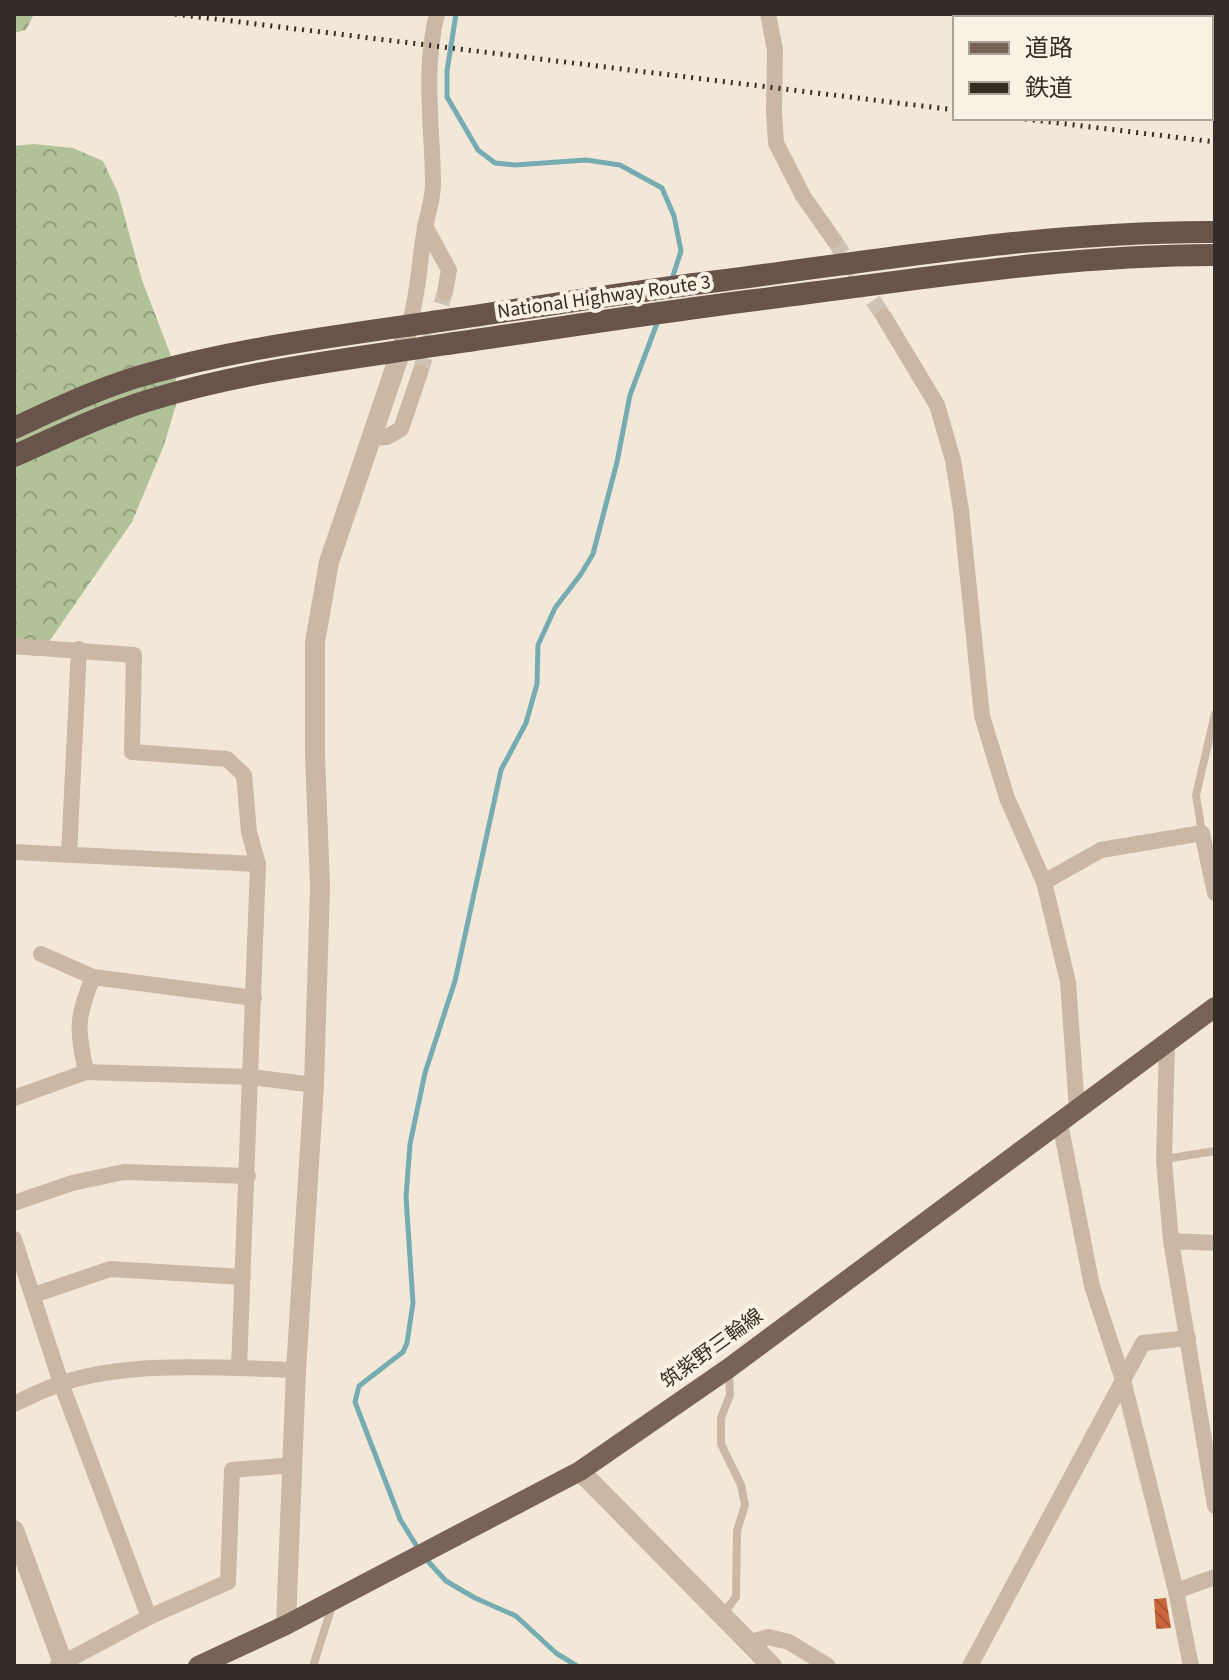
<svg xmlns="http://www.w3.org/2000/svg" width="1229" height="1680" viewBox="0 0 1229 1680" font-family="'Source Sans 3','Noto Sans JP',sans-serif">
<defs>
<pattern id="forest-crowns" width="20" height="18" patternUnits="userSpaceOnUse" patternTransform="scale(2)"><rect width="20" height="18" fill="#b2c298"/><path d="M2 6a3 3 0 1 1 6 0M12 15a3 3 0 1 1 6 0" fill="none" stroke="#929e7c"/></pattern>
<pattern id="building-back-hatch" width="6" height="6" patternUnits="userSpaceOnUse" patternTransform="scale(2)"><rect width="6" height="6" fill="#cd663c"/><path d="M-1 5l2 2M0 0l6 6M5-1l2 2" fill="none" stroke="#a75432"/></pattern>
</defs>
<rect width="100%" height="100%" fill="#f3e8d8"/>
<g fill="url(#forest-crowns)">
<path d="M 14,14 L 34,14 L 26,30 L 14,33 Z"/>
<path d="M 1166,14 L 1215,14 L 1215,116 L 1211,115 L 1211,18 L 1169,18 Z"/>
<path d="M 33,144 L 73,148 L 103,161 L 118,193 L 142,280 L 174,364 L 178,398 L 164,445 L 132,522 L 39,656 L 14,654 L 14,146 Z"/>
</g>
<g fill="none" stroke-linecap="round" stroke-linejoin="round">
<g stroke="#76acb1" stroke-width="5">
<path d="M 456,14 L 447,71 L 447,97 L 478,150 L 495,163 L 515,165 L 586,160 L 620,165 L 662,188 L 674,216 L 681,251 L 671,282"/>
<path d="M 419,1550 L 400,1519 L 355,1402 L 359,1386 L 403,1352 L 407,1343 L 413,1303 L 406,1197 L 410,1144 L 425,1073 L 455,981 L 501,770 L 526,723 L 537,684 L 538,645 L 555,608 L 581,574 L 593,554 L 617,462 L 630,395 L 659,318"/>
<path d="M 425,1558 L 446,1581 L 475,1598 L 516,1616 L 556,1653 L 577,1666"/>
</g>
</g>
<path fill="url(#building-back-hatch)" d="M 1166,1598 L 1171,1628 L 1156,1629 L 1154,1599 Z"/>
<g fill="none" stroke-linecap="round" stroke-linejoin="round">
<g stroke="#cdc2b4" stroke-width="16" stroke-dasharray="16 8" stroke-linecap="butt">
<path d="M 834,240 L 884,317"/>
<path d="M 420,373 L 445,292"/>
</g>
<g stroke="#cbb8a4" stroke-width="8">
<path d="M 1202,833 L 1196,795 L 1215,714"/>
<path d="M 1165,1159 L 1215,1151"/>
<path d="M 723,1614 L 736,1597 L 737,1531 L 745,1505 L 741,1485 L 721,1444 L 721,1418 L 730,1395 L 729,1373"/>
<path d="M 315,1666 L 314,1663 L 332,1606"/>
</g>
<g stroke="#cbb8a4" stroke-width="16">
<path d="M 768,14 L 775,50 L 774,112 L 776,143 L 803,196 L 834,240"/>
<path d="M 425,226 L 449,270 L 445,292"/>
<path d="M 884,317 L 937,405 L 953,460 L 961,510 L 982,716 L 1007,798 L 1044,882 L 1068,982 L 1077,1110"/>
<path d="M 409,325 C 419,293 419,261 425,228 C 428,211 434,197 433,180 C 432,124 423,69 437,14"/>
<path d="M 370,438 L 387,437 L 401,429 L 420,373"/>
<path d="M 14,646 L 134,655 L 132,752 L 227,759 L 244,775 L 249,832 L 258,864 L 239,1368"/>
<path d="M 14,852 L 258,864"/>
<path d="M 69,855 L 79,649"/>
<path d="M 1044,882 L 1101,850 L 1202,833 L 1215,893"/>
<path d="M 41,954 L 93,977 L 254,998"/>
<path d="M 1167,1043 L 1164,1160 L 1171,1241 L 1215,1506"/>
<path d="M 86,1072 C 77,1029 76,1018 93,977"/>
<path d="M 14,1098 L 86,1072 L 251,1077 L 314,1085"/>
<path d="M 1060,1123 L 1092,1286 L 1123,1380 L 1176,1591 L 1191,1666"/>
<path d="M 14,1203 L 72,1183 L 124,1172 L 248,1176"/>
<path d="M 14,1239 L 61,1383 L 149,1617"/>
<path d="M 1171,1241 L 1215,1243"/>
<path d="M 34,1295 L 110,1269 L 243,1277"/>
<path d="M 14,1404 C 29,1397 44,1389 60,1384 C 127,1360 225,1368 296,1370"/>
<path d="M 1176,1591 L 1215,1577"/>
<path d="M 749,1643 L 768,1637 L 789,1642 L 828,1666"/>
<path d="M 57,1666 L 149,1617 L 228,1582 L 232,1470 L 293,1465"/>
<path d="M 970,1666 L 1143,1343 L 1188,1338"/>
</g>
<g stroke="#cbb8a4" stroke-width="20">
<path d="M 580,1471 L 772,1666"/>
<path d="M 14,1530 L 64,1666"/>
<path d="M 286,1625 L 296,1370 L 314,1085 L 320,887 L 315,755 L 315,642 L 329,562 L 406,336"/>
</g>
<path stroke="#796356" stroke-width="20" d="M 198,1666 L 286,1625 L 580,1471 L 729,1368 L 1215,1007"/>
<g stroke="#68544a" stroke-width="22">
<path d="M 14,428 C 58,408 103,386 151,373 C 249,346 352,334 453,319 C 544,306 635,291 726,280 C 888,259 1051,231 1215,232"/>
<path d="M 14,456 C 59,436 104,414 150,400 C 245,371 342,360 440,345 C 546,330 651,313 756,300 C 909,281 1061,255 1215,255"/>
</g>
<g stroke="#362c26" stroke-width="5" stroke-dasharray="2 6" stroke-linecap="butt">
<path d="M 175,14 L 955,110"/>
<path d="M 1017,118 L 1215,142"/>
</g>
</g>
<g text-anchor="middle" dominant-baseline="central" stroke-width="8" stroke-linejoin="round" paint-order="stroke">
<g font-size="20" fill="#362c26" stroke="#faf1e5">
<text transform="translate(604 297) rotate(-8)">National Highway Route 3</text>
<text transform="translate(712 1349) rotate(-36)">筑紫野三輪線</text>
</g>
</g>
<rect width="1229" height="1680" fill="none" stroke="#362c26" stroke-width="32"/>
<rect x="953" y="16" width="260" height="104" fill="#faf1e5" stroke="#aca299" stroke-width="2"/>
<rect x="969" y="42" width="40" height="12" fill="#796356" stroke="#aca299" stroke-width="2"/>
<text x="1025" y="56" font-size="24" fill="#362c26">道路</text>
<rect x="969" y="82" width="40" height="12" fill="#362c26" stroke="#aca299" stroke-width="2"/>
<text x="1025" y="96" font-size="24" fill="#362c26">鉄道</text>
</svg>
